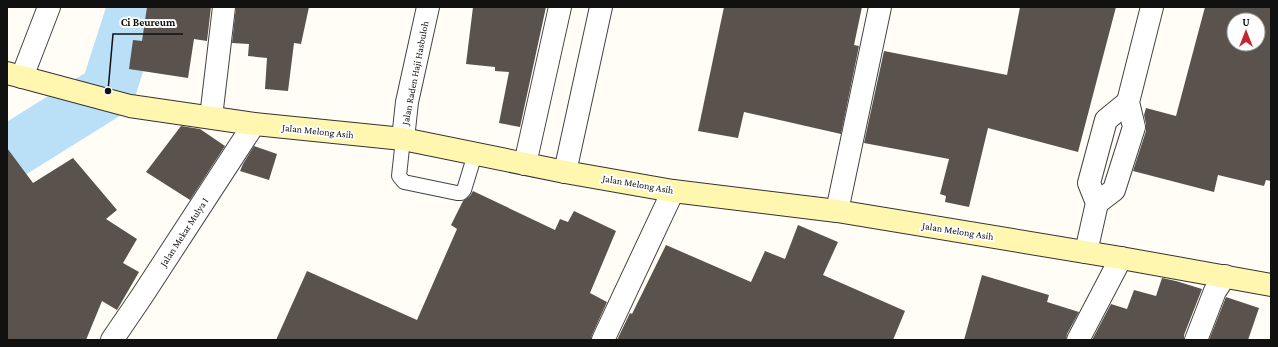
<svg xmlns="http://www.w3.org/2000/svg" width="1278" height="347" viewBox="0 0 1278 347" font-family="'Crimson Pro',serif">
<rect width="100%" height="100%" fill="#fffdf5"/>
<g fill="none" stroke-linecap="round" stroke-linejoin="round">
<path stroke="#b9e0f7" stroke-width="55" d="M 7,154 L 108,91 L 135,7"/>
</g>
<g fill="#5a524d" fill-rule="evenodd">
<path d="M 147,7 L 211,7 L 207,41 L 194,39 L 188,78 L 129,69 L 133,40 L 142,41 Z"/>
<path d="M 236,7 L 309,7 L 301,44 L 294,43 L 288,91 L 265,89 L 267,58 L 248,56 L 249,44 L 232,43 Z"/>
<path d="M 473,7 L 546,7 L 520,127 L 499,123 L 509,72 L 495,71 L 495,67 L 466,64 Z"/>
<path d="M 724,7 L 862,7 L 854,45 L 859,46 L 841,134 L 744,112 L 738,138 L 698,131 Z"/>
<path d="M 1020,7 L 1116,7 L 1078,152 L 988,128 L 969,207 L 945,202 L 946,196 L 940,194 L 949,159 L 864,143 L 884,51 L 1007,75 Z"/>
<path d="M 1205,7 L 1271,7 L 1271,181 L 1266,180 L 1264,186 L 1218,175 L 1214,192 L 1133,171 L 1146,131 L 1146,124 L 1144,115 L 1146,108 L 1176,116 ZM 1234,20 L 1258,20 L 1258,44 L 1234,44 Z"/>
<path d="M 181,126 L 200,129 L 225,146 L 190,200 L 146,172 Z"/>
<path d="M 254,146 L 277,154 L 269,180 L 240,171 L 243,164 Z"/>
<path d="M 7,148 L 33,183 L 73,158 L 117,210 L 106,219 L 137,239 L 123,263 L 139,272 L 117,310 L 102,301 L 86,340 L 7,340 Z"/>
<path d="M 473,191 L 555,230 L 560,219 L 568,222 L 574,211 L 616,231 L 590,293 L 607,302 L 592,335 L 591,340 L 276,340 L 307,271 L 417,320 L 457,229 L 451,225 L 463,201 L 470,196 Z"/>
<path d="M 798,225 L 838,242 L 823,275 L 905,311 L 893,340 L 617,340 L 630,313 L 632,314 L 666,245 L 751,282 L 765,251 L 785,259 Z"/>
<path d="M 982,275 L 1049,295 L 1047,302 L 1079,312 L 1067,334 L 1066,340 L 964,340 Z"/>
<path d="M 1162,278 L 1176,281 L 1202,289 L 1184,335 L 1184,340 L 1092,340 L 1111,304 L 1127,309 L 1134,290 L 1156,296 Z"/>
<path d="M 1226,297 L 1259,308 L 1248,340 L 1209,340 Z"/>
</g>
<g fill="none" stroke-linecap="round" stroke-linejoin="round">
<g stroke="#444" stroke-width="16">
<path id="service" d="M 403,139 L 399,176 L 404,182 L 457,193 L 461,193 L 464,190 L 475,154"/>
</g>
<g stroke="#444" stroke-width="24">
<g id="minor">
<path d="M 22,77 L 49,7"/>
<path d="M 211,117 L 224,7"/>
<path d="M 403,139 L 407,102 L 428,7"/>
<path d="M 525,164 L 560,7"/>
<path d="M 565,172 L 601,7"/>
<path d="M 1097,203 L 1114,190 L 1134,127 L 1128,102 L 1152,7"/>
<path d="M 837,211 L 880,7"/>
<path d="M 1086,252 L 1097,203 L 1089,183 L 1106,120 L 1128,102"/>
<path d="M 112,340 L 142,296 L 254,124"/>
<path d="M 603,340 L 673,191"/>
<path d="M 1078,340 L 1121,258"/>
<path d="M 1196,340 L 1215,291 L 1225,276"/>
</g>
</g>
<g stroke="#333" stroke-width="24">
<path id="secondary" d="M 7,73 L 130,106 L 254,124 L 403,139 L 565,172 L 673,191 L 837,211 L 1121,258 L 1271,285"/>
</g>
<use href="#service" stroke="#fff" stroke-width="14"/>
<use href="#minor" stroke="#fff" stroke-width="22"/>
<use href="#secondary" stroke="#fff6b0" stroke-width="22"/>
</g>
<g text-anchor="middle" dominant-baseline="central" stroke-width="4" stroke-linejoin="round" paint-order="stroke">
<g font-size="10" fill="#111" stroke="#fff">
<text transform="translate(415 73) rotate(-79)">Jalan Raden Haji Hasbuloh</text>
<text transform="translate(318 131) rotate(6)">Jalan Melong Asih</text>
<text transform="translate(638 184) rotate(10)">Jalan Melong Asih</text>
<text transform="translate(958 231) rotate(9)">Jalan Melong Asih</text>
<text transform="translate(184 232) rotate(-57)">Jalan Mekar Mulya I</text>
</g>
</g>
<path fill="none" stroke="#111" stroke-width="1.5" d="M108 91L113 34H183"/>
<circle fill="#111" stroke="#fff" stroke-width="1.5" cx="108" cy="91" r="4"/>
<g font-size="11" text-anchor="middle" font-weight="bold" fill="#111" stroke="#fff" stroke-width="4" stroke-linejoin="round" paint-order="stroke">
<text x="148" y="26">Ci Beureum</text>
</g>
<rect width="1278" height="347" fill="none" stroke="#111111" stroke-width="16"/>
<g transform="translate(1246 32)"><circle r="19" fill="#ffffff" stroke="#a0a0a0"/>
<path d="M0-3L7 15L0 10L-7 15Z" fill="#c4262e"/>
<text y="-6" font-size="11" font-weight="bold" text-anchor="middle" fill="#111111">U</text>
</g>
</svg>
